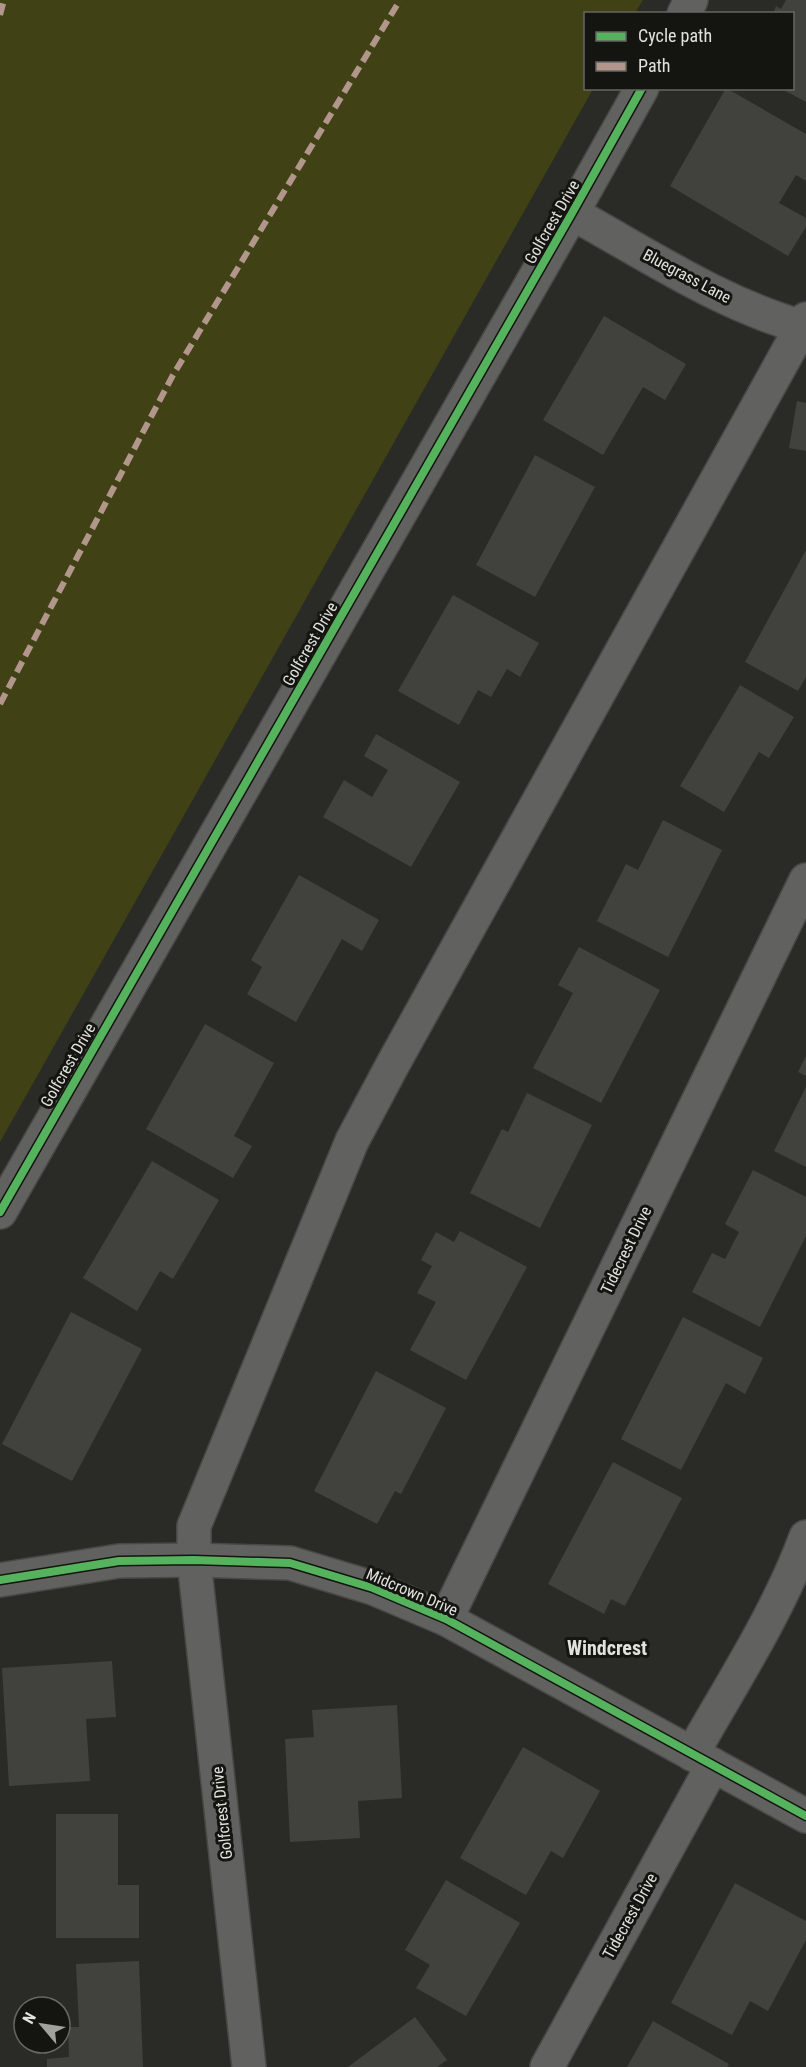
<svg xmlns="http://www.w3.org/2000/svg" width="806" height="2067" viewBox="0 0 806 2067" font-family="'Roboto Condensed',sans-serif">
<rect width="100%" height="100%" fill="#2a2b26"/>
<path fill="#414116" d="M 0,0 L 643,0 L 635,13 L 586,14 L 586,88 L 593,89 L 0,1142 Z"/>
<g fill="#41423e">
<path d="M 786,0 L 806,0 L 806,102 L 780,88 L 792,88 L 792,14 L 773,14 L 776,6 L 781,9 Z"/>
<path d="M 726,88 L 806,134 L 806,181 L 796,175 L 779,203 L 806,218 L 806,227 L 788,256 L 670,186 Z"/>
<path d="M 604,316 L 686,364 L 665,400 L 643,387 L 603,455 L 543,420 Z"/>
<path d="M 797,401 L 806,403 L 806,451 L 789,448 Z"/>
<path d="M 535,455 L 595,487 L 535,597 L 476,565 Z"/>
<path d="M 806,550 L 806,677 L 798,691 L 745,662 Z"/>
<path d="M 453,595 L 539,643 L 520,677 L 507,669 L 491,697 L 478,690 L 459,725 L 398,691 Z"/>
<path d="M 740,685 L 794,717 L 769,758 L 759,752 L 724,812 L 680,786 Z"/>
<path d="M 376,734 L 460,782 L 411,867 L 323,817 L 344,780 L 372,797 L 388,770 L 364,756 Z"/>
<path d="M 663,820 L 722,850 L 668,957 L 597,921 L 626,864 L 638,870 Z"/>
<path d="M 299,875 L 379,920 L 362,951 L 342,939 L 296,1022 L 247,994 L 262,967 L 251,960 Z"/>
<path d="M 579,947 L 660,990 L 601,1103 L 533,1068 L 573,993 L 558,985 Z"/>
<path d="M 205,1024 L 274,1063 L 234,1136 L 252,1146 L 233,1178 L 146,1129 Z"/>
<path d="M 806,1056 L 806,1076 L 798,1072 Z"/>
<path d="M 806,1087 L 806,1167 L 774,1151 Z"/>
<path d="M 527,1093 L 592,1125 L 540,1228 L 470,1193 L 502,1129 L 508,1132 Z"/>
<path d="M 152,1161 L 219,1200 L 173,1279 L 160,1271 L 137,1311 L 83,1278 Z"/>
<path d="M 753,1170 L 806,1197 L 806,1236 L 760,1327 L 692,1292 L 712,1253 L 725,1259 L 739,1232 L 725,1224 Z"/>
<path d="M 460,1231 L 527,1267 L 466,1380 L 410,1350 L 436,1302 L 417,1293 L 432,1266 L 421,1260 L 436,1232 L 454,1242 Z"/>
<path d="M 71,1312 L 142,1349 L 72,1481 L 2,1444 Z"/>
<path d="M 683,1317 L 763,1358 L 745,1394 L 726,1383 L 681,1470 L 621,1439 Z"/>
<path d="M 376,1371 L 446,1408 L 401,1494 L 395,1491 L 377,1524 L 314,1491 Z"/>
<path d="M 613,1462 L 682,1498 L 625,1606 L 611,1599 L 604,1614 L 548,1584 Z"/>
<path d="M 112,1661 L 116,1717 L 86,1719 L 90,1781 L 9,1786 L 2,1668 Z"/>
<path d="M 397,1705 L 402,1798 L 358,1801 L 360,1838 L 290,1842 L 285,1739 L 314,1737 L 312,1710 Z"/>
<path d="M 523,1747 L 600,1791 L 563,1858 L 551,1851 L 526,1895 L 460,1858 Z"/>
<path d="M 56,1814 L 118,1814 L 118,1885 L 139,1885 L 139,1938 L 56,1938 Z"/>
<path d="M 446,1880 L 520,1923 L 466,2016 L 416,1988 L 430,1965 L 405,1950 Z"/>
<path d="M 735,1883 L 806,1921 L 806,1940 L 768,2011 L 750,2001 L 732,2035 L 671,2003 Z"/>
<path d="M 139,1961 L 143,2067 L 47,2067 L 47,2059 L 69,2057 L 68,2027 L 79,2027 L 76,1964 Z"/>
<path d="M 415,2017 L 447,2060 L 437,2067 L 348,2067 Z"/>
<path d="M 653,2021 L 729,2064 L 727,2067 L 627,2067 Z"/>
</g>
<g fill="none" stroke-linecap="round" stroke-linejoin="round">
<g stroke="#484845" stroke-width="36">
<g id="minor">
<path d="M 684,14 L 691,0"/>
<path d="M 572,213 C 648,255 722,305 806,328"/>
<path d="M 0,1212 L 572,213 L 642,88"/>
<path d="M 0,1580 L 119,1561 L 194,1560 L 290,1563 L 373,1588 L 446,1619 L 806,1816"/>
<path d="M 446,1619 L 806,880"/>
<path d="M 692,1754 C 732,1683 778,1613 806,1537"/>
<path d="M 249,2067 L 194,1560 L 194,1526 L 352,1141 L 393,1064 L 806,319"/>
<path d="M 547,2067 L 713,1765"/>
</g>
</g>
<use href="#minor" stroke="#61615f" stroke-width="33"/>
<g stroke="#b2968c" stroke-width="6" stroke-dasharray="12 6" stroke-linecap="butt">
<path d="M 0,15 L 4,0"/>
<path d="M 0,704 L 173,375 L 400,0"/>
</g>
<g stroke="#141411" stroke-width="11">
<g id="cycleway">
<path d="M 0,1212 L 572,213 L 642,88"/>
<path d="M 0,1580 L 119,1561 L 194,1560 L 290,1563 L 373,1588 L 446,1619 L 806,1816"/>
</g>
</g>
<use href="#cycleway" stroke="#56b35d" stroke-width="8"/>
</g>
<g text-anchor="middle" dominant-baseline="central" stroke-width="6" stroke-linejoin="round" paint-order="stroke">
<g font-size="16" fill="#e1e1dd" stroke="#141411">
<text transform="translate(552 222) rotate(-60)">Golfcrest Drive</text>
<text transform="translate(687 276) rotate(28)">Bluegrass Lane</text>
<text transform="translate(310 644) rotate(-60)">Golfcrest Drive</text>
<text transform="translate(68 1065) rotate(-60)">Golfcrest Drive</text>
<text transform="translate(626 1250) rotate(-64)">Tidecrest Drive</text>
<text transform="translate(412 1592) rotate(23)">Midcrown Drive</text>
<text transform="translate(222 1813) rotate(-96)">Golfcrest Drive</text>
<text transform="translate(630 1916) rotate(-61)">Tidecrest Drive</text>
</g>
<g font-size="20" font-weight="bold" fill="#e1e1dd" stroke="#141411">
<text x="607" y="1648">Windcrest</text>
</g>
</g>
<rect x="584" y="12" width="210" height="78" fill="#141411" stroke="#666663" stroke-width="1.5"/>
<rect x="596" y="32" width="30" height="9" fill="#56b35d" stroke="#666663" stroke-width="1.5"/>
<text x="638" y="42" font-size="18" fill="#e1e1dd">Cycle path</text>
<rect x="596" y="62" width="30" height="9" fill="#b2968c" stroke="#666663" stroke-width="1.5"/>
<text x="638" y="72" font-size="18" fill="#e1e1dd">Path</text>
<g transform="translate(42 2025) rotate(299)"><circle r="28" fill="#141411" stroke="#666663" stroke-width="1.5"/>
<path d="M0-4.5L10 22L0 15L-10 22Z" fill="#a1a19d"/>
<text y="-9" font-size="16" font-weight="bold" text-anchor="middle" fill="#e1e1dd">N</text>
</g>
</svg>
